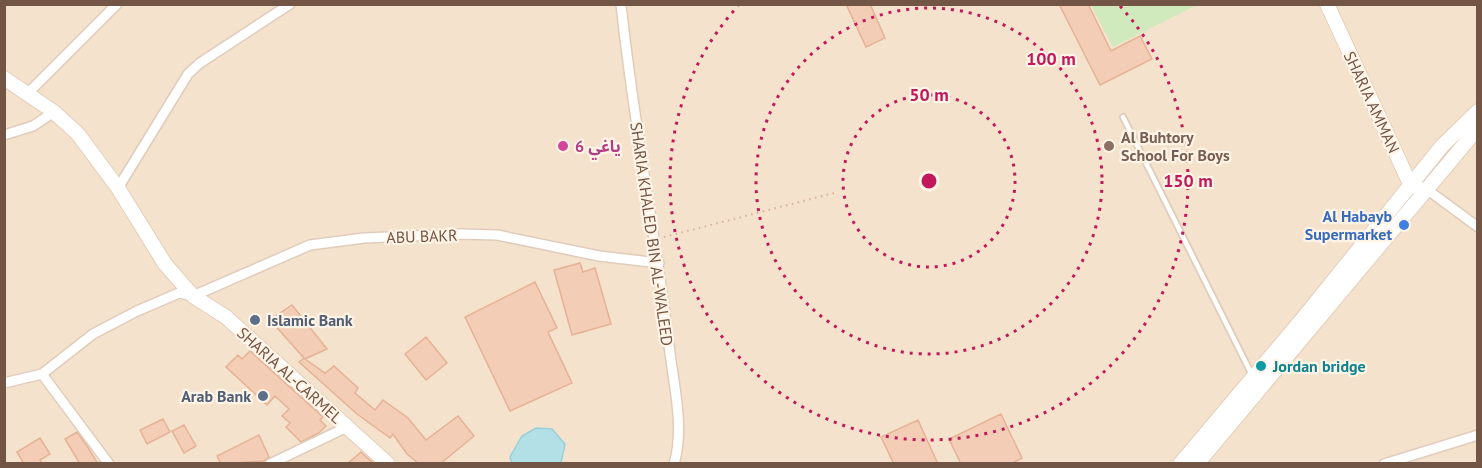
<svg xmlns="http://www.w3.org/2000/svg" width="1482" height="468" font-family="'PT Sans','Noto Sans Arabic',sans-serif">
  <rect width="100%" height="100%" fill="#fdf0de"/>
  <!-- residential -->
  <path fill="#f4e2cd" d="M5,5H1477V463H5Z"/>
  <!-- park -->
  <path fill="#d0eabd" d="M1091,5H1197L1113,47Z"/>
  <!-- water -->
  <path fill="#b3e0e6" stroke="#99d0d8" stroke-width="1.5" d="M536,428L552,429L565,444L561,463H512L510,457L522,436Z"/>
  <!-- building -->
  <path fill="#f3cdb5" stroke="#e6b295" stroke-width="1.5" d="M846,4H870L885,38L866,47Z
    M1059,4H1088L1111,51L1140,36L1152,59L1100,85Z
    M580,263L583,272L595,268L611,324L572,335L554,270Z
    M535,282L557,328L548,332L572,383L510,411L465,317Z
    M292,305L327,349L305,359L325,373L334,366L358,388L355,393L375,410L383,400L408,418L426,440L458,416L474,436L440,464H419L407,454L393,434L390,438L357,414L299,362L304,358L270,320Z
    M426,337L447,363L426,380L405,354Z
    M250,351L323,417L320,420L326,426L319,433L301,442L286,427L290,423L282,416L289,409L275,396L267,405L226,367L238,355L242,359Z
    M1001,414L1022,458L1011,464H961L949,439Z
    M163,419L170,432L147,444L140,430Z
    M918,420L938,464H894L881,437Z
    M184,425L196,446L184,453L172,431Z
    M77,432L87,446L98,464H80L65,439Z
    M259,435L269,457L264,461L221,464L217,456Z
    M40,438L50,454L40,460L43,464H24L17,452Z
    M361,452L374,464H347Z"/>
  <g fill="none" stroke-linecap="round" stroke-linejoin="round">
    <!-- lane casing -->
    <g stroke="#e1ccbb" stroke-width="8">
      <path id="lane" d="M1123,117L1252,375"/>
    </g>
    <!-- street casing -->
    <g stroke="#e1ccbb" stroke-width="12">
      <path id="street" d="M621,4C633,119 655,231 669,345C673,382 685,427 674,464
        M28,93L117,4
        M4,135L33,126L54,112
        M118,188L188,74L200,63L290,4
        M1425,188L1478,227
        M42,374L109,464
        M4,383L42,374L93,334L137,311L179,293L193,296L310,245L364,238L461,234L497,235L599,256L659,263
        M270,464L347,427
        M1384,464L1478,435"/>
    </g>
    <!-- secondary casing -->
    <g stroke="#e6cdb8" stroke-width="16">
      <path id="secondary" d="M1327,4L1411,186L1417,187
        M4,78L54,112L78,134L118,188L165,264L193,296L226,317L388,464
        M1180,464L1304,317L1442,146L1478,111
        M1197,464L1478,128"/>
    </g>
    <!-- path -->
    <path stroke="#d7b099" stroke-width="2" stroke-dasharray="1.5 4.5" stroke-linecap="butt" d="M664,237L838,192"/>
    <!-- lane -->
    <use href="#lane" stroke="#fff" stroke-width="4.5"/>
    <!-- street -->
    <use href="#street" stroke="#fff" stroke-width="9"/>
    <!-- secondary -->
    <use href="#secondary" stroke="#fff" stroke-width="14"/>
  </g>
  <!-- distance rings -->
  <g fill="none" stroke="#c2185b" stroke-width="3" stroke-dasharray="3 6">
    <circle cx="929" cy="181" r="86"/>
    <circle cx="929" cy="181" r="173"/>
    <path d="M1120 6A259 259 0 1 1 738 6"/>
  </g>
  <!-- markers -->
  <circle fill="#d1479c" stroke="#fff4e5" stroke-width="2" cx="563" cy="146" r="6"/>
  <circle fill="#8d6e63" stroke="#fff4e5" stroke-width="2" cx="1109" cy="146" r="6"/>
  <circle fill="#3f7fe0" stroke="#fff4e5" stroke-width="2" cx="1404" cy="225" r="6"/>
  <g fill="#5c6f8a" stroke="#fff4e5" stroke-width="2">
    <circle cx="255" cy="320" r="6"/>
    <circle cx="263" cy="396" r="6"/>
  </g>
  <circle fill="#0f9aa8" stroke="#fff4e5" stroke-width="2" cx="1261" cy="366" r="6"/>
  <g text-anchor="middle" stroke-width="4.5" stroke-linejoin="round" paint-order="stroke">
    <!-- street labels -->
    <g font-size="16" fill="#735546" stroke="#fff4e5">
      <text transform="translate(1372 102) rotate(65)" y="6">SHARIA AMMAN</text>
      <text transform="translate(652 234) rotate(82)" y="6">SHARIA KHALED BIN AL-WALEED</text>
      <text transform="translate(422 236) rotate(-2)" y="6">ABU BAKR</text>
      <text transform="translate(290 375) rotate(42)" y="6">SHARIA AL-CARMEL</text>
    </g>
    <!-- education labels -->
    <g font-size="16" font-weight="bold" fill="#785e54" stroke="#fff4e5" text-anchor="start">
      <text x="1121" y="143">Al Buhtory<tspan x="1121" dy="18">School For Boys</tspan></text>
    </g>
    <!-- hotel labels -->
    <g font-size="16" font-weight="bold" fill="#b23c85" stroke="#fff4e5" text-anchor="start">
      <text x="575" y="152">ياغي 6</text>
    </g>
    <!-- shop labels -->
    <g font-size="16" font-weight="bold" fill="#366cbe" stroke="#fff4e5" text-anchor="end">
      <text x="1392" y="222">Al Habayb<tspan x="1392" dy="18">Supermarket</tspan></text>
    </g>
    <!-- service labels -->
    <g font-size="16" font-weight="bold" fill="#4e5e75" stroke="#fff4e5" text-anchor="start">
      <text x="267" y="326">Islamic Bank</text>
      <text x="251" y="402" text-anchor="end">Arab Bank</text>
    </g>
    <!-- culture labels -->
    <g font-size="16" font-weight="bold" fill="#0d838f" stroke="#fff4e5" text-anchor="start">
      <text x="1273" y="372">Jordan bridge</text>
    </g>
  </g>
  <circle cx="929" cy="181" r="9" fill="#c2185b" stroke="#fff4e5" stroke-width="3"/>
  <g font-size="18" text-anchor="middle" font-weight="bold" fill="#c2185b" stroke="#fff4e5" stroke-width="4.5" stroke-linejoin="round" paint-order="stroke">
    <text x="1051" y="65">100 m</text>
    <text x="929" y="101">50 m</text>
    <text x="1188" y="187">150 m</text>
  </g>
  <!-- border -->
  <rect width="1482" height="468" fill="none" stroke="#735546" stroke-width="12"/>
</svg>
